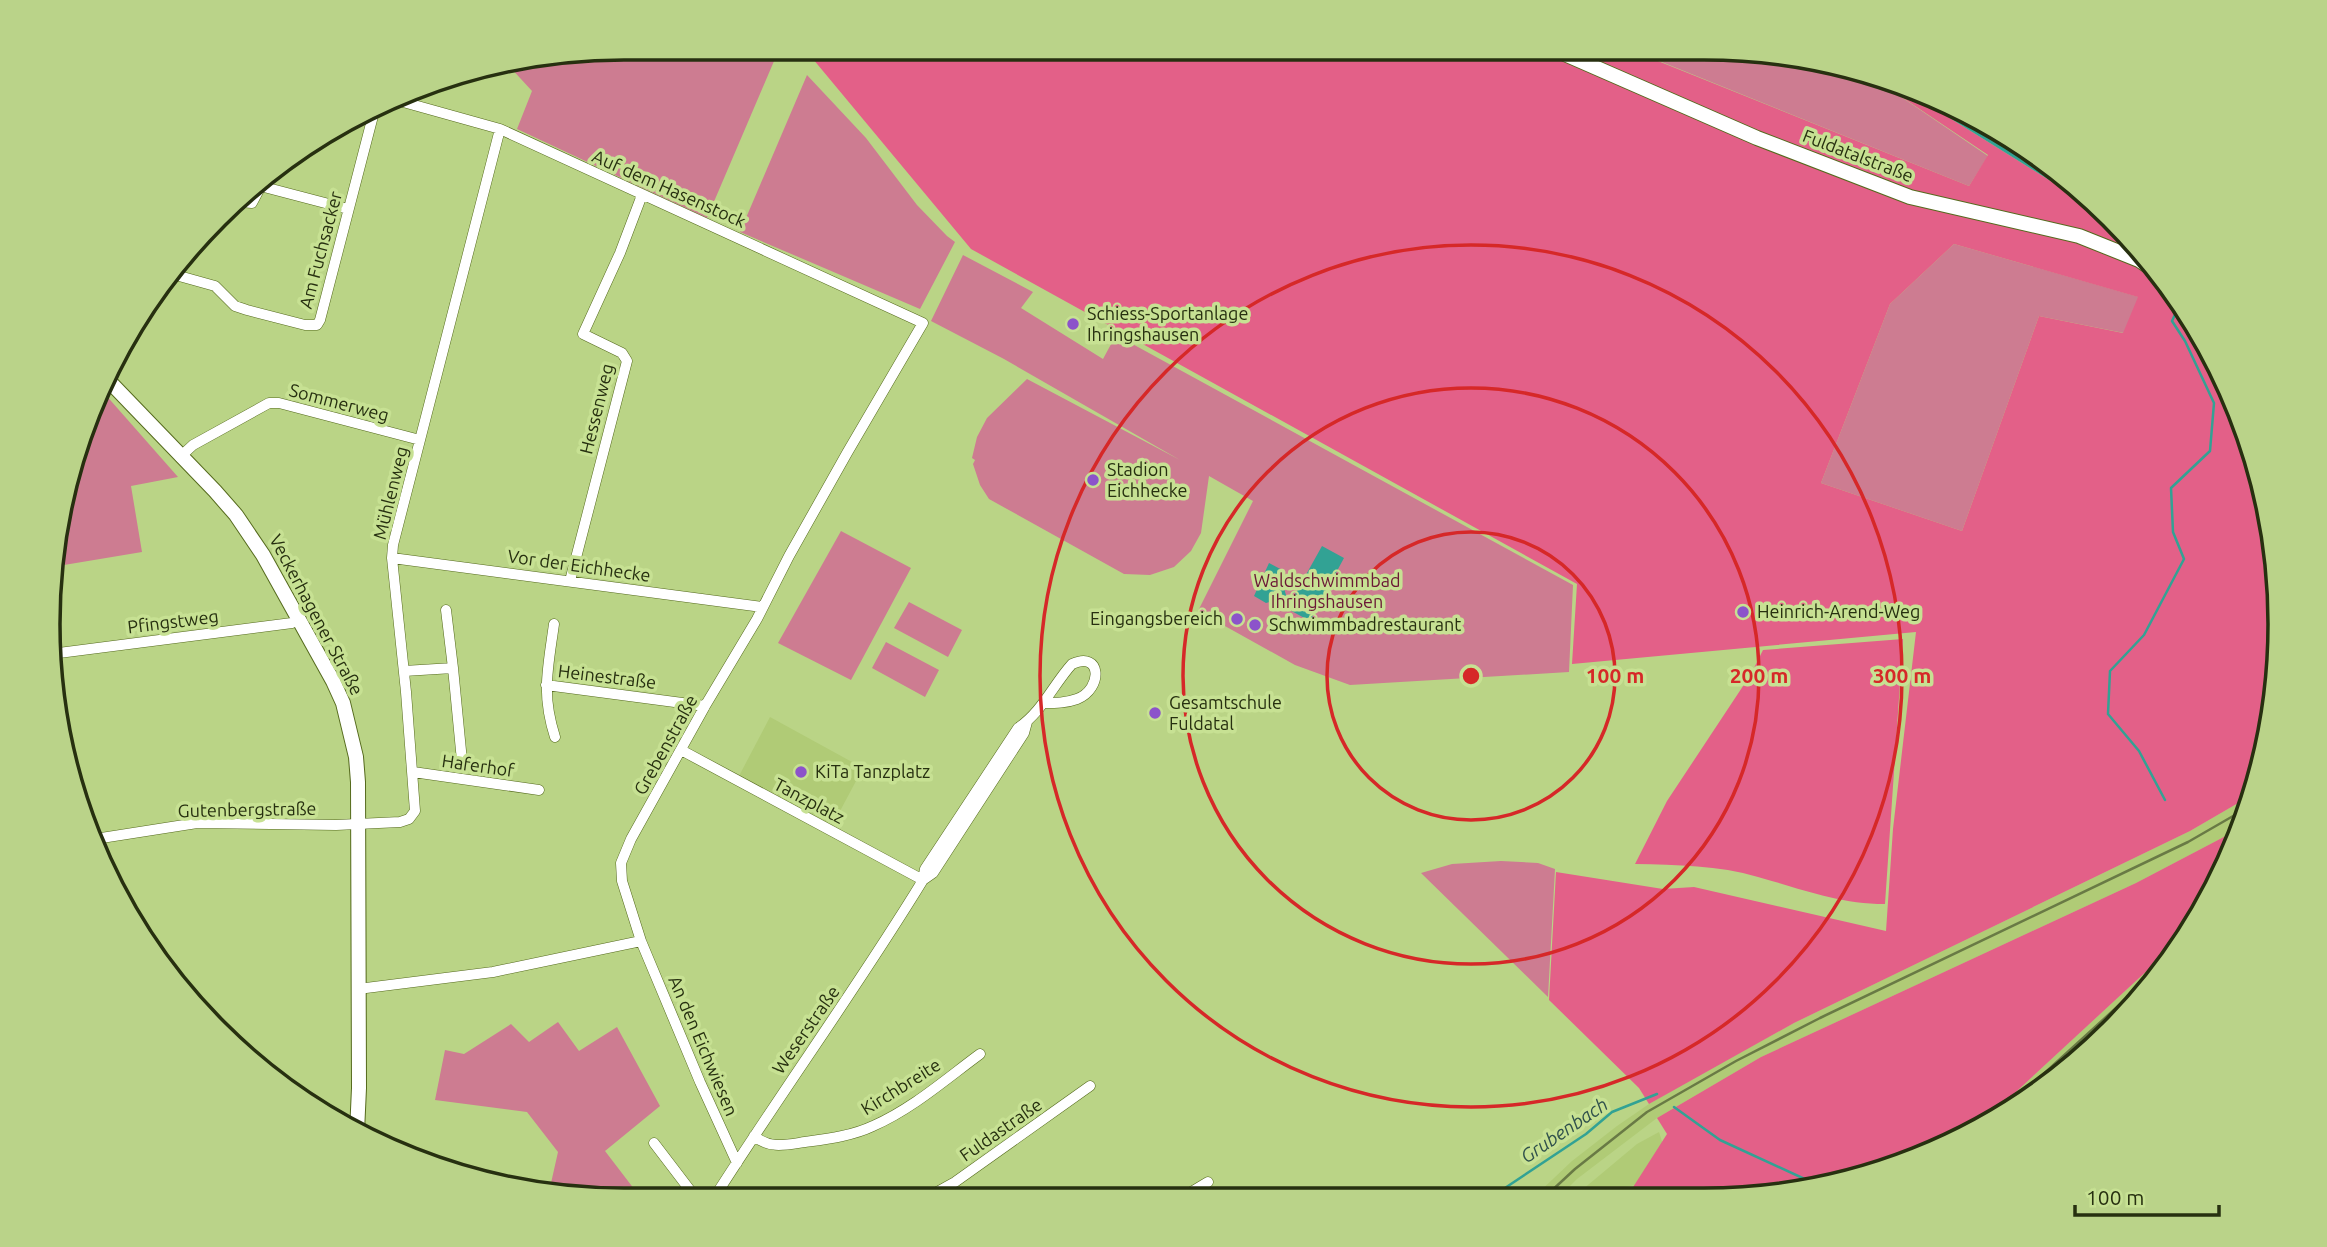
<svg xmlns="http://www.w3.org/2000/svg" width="2327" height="1247" font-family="Ubuntu,sans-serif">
  <rect width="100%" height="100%" fill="#bad486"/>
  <!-- built -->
  <path fill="#b0cb76" d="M770,717L863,768L832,826L739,776Z
    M2252,795L2239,829L2136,883L1761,1057L1657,1118L1577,1179L1561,1195L1535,1196L1572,1161L1617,1126L1649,1104L1695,1077L1794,1023L2190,831Z
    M2177,943L2136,1004L2024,1102L1979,1126Z
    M1659,1132L1674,1178L1619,1188L1597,1195H1576L1637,1144Z"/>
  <!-- green -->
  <path fill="#cd7c91" d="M624,47H780L707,218L517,129L532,91L509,66Z
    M1638,48H1741L1839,65L1866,73L1988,156L1969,186L1637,52Z
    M807,75L866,138L917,205L947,236L955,242L920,309L740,232Z
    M1954,244L2139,297L2124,333L2039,316L1962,531L1821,483L1890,304Z
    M963,255L1033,292L1021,308L1103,359L1116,335L1573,585L1569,672L1350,685L1295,665L1198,611L1253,501L1209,476L1201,533L1191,551L1174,567L1150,575L1124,574L989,499L980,485L973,464L975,460L972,458L977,437L987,418L1027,379L1180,460L1004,359L931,321Z
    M104,393L178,477L131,486L142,552L52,567L67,475Z
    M841,531L911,568L851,680L778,643Z
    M909,602L962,630L948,657L894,628Z
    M886,642L939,670L925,697L872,668Z
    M1501,861L1538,863L1555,869L1548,997L1421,873L1452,864Z
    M558,1022L579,1051L617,1027L660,1106L605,1151L641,1198L586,1199L549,1192L558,1152L527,1112L435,1100L445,1050L464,1054L511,1024L529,1042Z"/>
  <!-- forest -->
  <path fill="#e36088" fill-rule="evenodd" d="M803,47L1638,48V53L1969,186L1988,155L1866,73L1839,65L1853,67L1907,87L1937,110L2107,216L2137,244L2203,336L2249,439L2275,549L2278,662L2260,773L2252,795L2190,831L1794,1023L1649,1104L1639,1088L1549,1000L1556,872L1663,889L1694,887L1886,931L1893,829L1916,632L1572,664L1577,584L971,249ZM1954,244L2138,297L2123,333L2039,316L1962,531L1821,483L1890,304Z
    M1903,639L1885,904C1838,904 1802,889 1758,877C1718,865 1677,865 1635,864L1667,801L1751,674L1763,650Z
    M2239,829L2220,879L2177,943L1979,1126L1924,1156L1779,1195H1628L1667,1134L1657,1118L1761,1057L2136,883Z"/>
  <!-- water -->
  <path fill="#32a294" d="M1907,87L1959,107L2055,167L2107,216L1937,110Z
    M1322,546L1344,558L1310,621L1273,601L1266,603L1254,596L1269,563L1284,571L1281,578L1286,595L1293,598Z"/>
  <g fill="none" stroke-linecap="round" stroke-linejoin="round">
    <!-- stream -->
    <path stroke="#32a294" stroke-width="2.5" d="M2165,800L2139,751L2108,714L2110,671L2144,635L2184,559L2173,532L2171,488L2210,451L2214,403L2185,341L2172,321L2179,306
      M1674,1107L1720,1140L1809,1181L1826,1182
      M1490,1196L1502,1190L1586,1134L1612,1112L1657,1094"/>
    <!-- street casing -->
    <g stroke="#556a1d" stroke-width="11">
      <path id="street" d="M240,202L252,203L260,188L264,187L348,209
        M172,274L215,286L235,306L247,310L305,325H317L320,320L374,112
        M180,457L193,445L269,403H279L420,440
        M392,558L762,607
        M570,581L627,361L622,353L583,334L620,253L642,195
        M446,610L453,668
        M554,624C548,668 541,694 555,737
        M51,654L292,623L299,619
        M404,671L453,668L462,761
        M546,685L705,706
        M681,750L923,880
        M413,772L539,790
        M95,839L197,823L336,825L400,822L409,819L415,811L406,692L392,558L393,545L500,129
        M923,880L925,869L1018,728C1042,712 1053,685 1072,664C1102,650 1103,689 1077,699C1066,703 1056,703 1044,703
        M641,941L700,1082L737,1163
        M358,989L493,972L641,941L622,881L621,863L631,839L705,706L757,619L789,556L847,453L923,323L500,129L396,100
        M754,1136C770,1149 785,1145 805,1142C827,1139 852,1136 873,1126C912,1109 946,1079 980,1054
        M654,1143L696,1198
        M928,1197L955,1182L1090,1086
        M1183,1197L1208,1182
        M714,1198C782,1091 857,988 923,880L933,873L1024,733L1027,722"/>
    </g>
    <!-- secondary casing -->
    <g stroke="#556a1d" stroke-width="16">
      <path id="secondary" d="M1551,48L1757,138L1910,197L2079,236L2139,260L2158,273
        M109,381L215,491L236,515L263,555L333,681L343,703L356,757L358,782L359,1088L357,1132"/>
    </g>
    <!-- street -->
    <use href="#street" stroke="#fff" stroke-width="10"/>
    <!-- secondary -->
    <use href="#secondary" stroke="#fff" stroke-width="14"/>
    <!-- rail -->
    <path stroke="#697a45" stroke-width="2.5" d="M1995,1118L2161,967
      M1547,1195L1575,1169L1647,1112L1736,1061L1820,1018L2188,842L2247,808"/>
  </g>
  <!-- distance rings -->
  <g fill="none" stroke="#d62828" stroke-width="3.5">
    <circle cx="1471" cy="676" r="144"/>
    <circle cx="1471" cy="676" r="288"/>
    <circle cx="1471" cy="676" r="431"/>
  </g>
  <!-- markers -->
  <g fill="#8c53ca" stroke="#c7e193" stroke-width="2.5">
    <circle cx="1073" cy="324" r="7"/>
    <circle cx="1093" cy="480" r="7"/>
    <circle cx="1743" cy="612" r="7"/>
    <circle cx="1237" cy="619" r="7"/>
    <circle cx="1255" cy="625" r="7"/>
    <circle cx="1155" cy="713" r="7"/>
    <circle cx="801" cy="772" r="7"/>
  </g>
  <g text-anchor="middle" stroke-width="7" stroke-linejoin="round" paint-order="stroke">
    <!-- street labels -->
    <g font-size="18" fill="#273010" stroke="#c7e193">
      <text transform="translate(1858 156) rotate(21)" y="6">Fuldatalstraße</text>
      <text transform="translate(669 189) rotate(24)" y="6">Auf dem Hasenstock</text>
      <text transform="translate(321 250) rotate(-75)" y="6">Am Fuchsacker</text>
      <text transform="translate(339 403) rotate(15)" y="6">Sommerweg</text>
      <text transform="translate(597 409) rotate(-76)" y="6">Hessenweg</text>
      <text transform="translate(391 493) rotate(-76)" y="6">Mühlenweg</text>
      <text transform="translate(579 566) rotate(8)" y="6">Vor der Eichhecke</text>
      <text transform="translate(316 615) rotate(62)" y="6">Veckerhagener Straße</text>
      <text transform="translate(173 622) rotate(-7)" y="6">Pfingstweg</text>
      <text transform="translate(607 677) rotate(7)" y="6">Heinestraße</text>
      <text transform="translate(666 745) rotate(-61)" y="6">Grebenstraße</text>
      <text transform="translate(478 766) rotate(8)" y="6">Haferhof</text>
      <text transform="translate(809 801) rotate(28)" y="6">Tanzplatz</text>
      <text transform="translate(247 810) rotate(-1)" y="6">Gutenbergstraße</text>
      <text transform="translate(806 1030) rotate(-55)" y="6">Weserstraße</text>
      <text transform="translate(703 1046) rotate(67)" y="6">An den Eichwiesen</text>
      <text transform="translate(901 1087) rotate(-32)" y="6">Kirchbreite</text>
      <text transform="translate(1001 1130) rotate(-35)" y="6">Fuldastraße</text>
    </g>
    <!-- poi labels -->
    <g font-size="18" fill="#273010" stroke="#c7e193" text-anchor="start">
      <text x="1087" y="320">Schiess-Sportanlage<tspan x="1087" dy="21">Ihringshausen</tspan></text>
      <text x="1107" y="476">Stadion<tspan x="1107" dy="21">Eichhecke</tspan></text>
      <text x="1757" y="618">Heinrich-Arend-Weg</text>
      <text x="1223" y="625" text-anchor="end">Eingangsbereich</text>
      <text x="1269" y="631">Schwimmbadrestaurant</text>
      <text x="1169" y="709">Gesamtschule<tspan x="1169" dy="21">Fuldatal</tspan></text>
      <text x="815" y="778">KiTa Tanzplatz</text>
    </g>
    <!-- park labels -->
    <g font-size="18" fill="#6b1836" stroke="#c7e193">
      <text x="1327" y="587">Waldschwimmbad<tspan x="1327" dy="21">Ihringshausen</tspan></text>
    </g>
    <!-- water labels -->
    <g font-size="19" font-style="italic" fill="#30514c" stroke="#c7e193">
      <text transform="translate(1564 1130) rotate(-34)" y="7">Grubenbach</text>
    </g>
  </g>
  <!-- crop -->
  <path d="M0 0H2327V1247H0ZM624 60H1704A564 564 0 0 1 2268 624V624A564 564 0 0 1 1704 1188H624A564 564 0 0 1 60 624V624A564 564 0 0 1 624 60Z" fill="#bad389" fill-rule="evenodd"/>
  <path fill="none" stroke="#273010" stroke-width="3.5" d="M624 60H1704A564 564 0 0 1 2268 624V624A564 564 0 0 1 1704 1188H624A564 564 0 0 1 60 624V624A564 564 0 0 1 624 60Z"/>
  <circle cx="1471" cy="676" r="10" fill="#d62828" stroke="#c7e193" stroke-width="3.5"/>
  <g font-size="21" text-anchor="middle" font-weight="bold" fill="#d62828" stroke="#c7e193" stroke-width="7" stroke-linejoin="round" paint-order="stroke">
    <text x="1615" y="683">100 m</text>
    <text x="1759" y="683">200 m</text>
    <text x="1902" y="683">300 m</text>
  </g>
  <!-- scale -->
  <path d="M2075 1205v10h144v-10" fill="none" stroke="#273010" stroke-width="3.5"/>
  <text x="2086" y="1205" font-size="21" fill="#273010" stroke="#c7e193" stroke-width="5" paint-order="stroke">100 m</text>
</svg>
